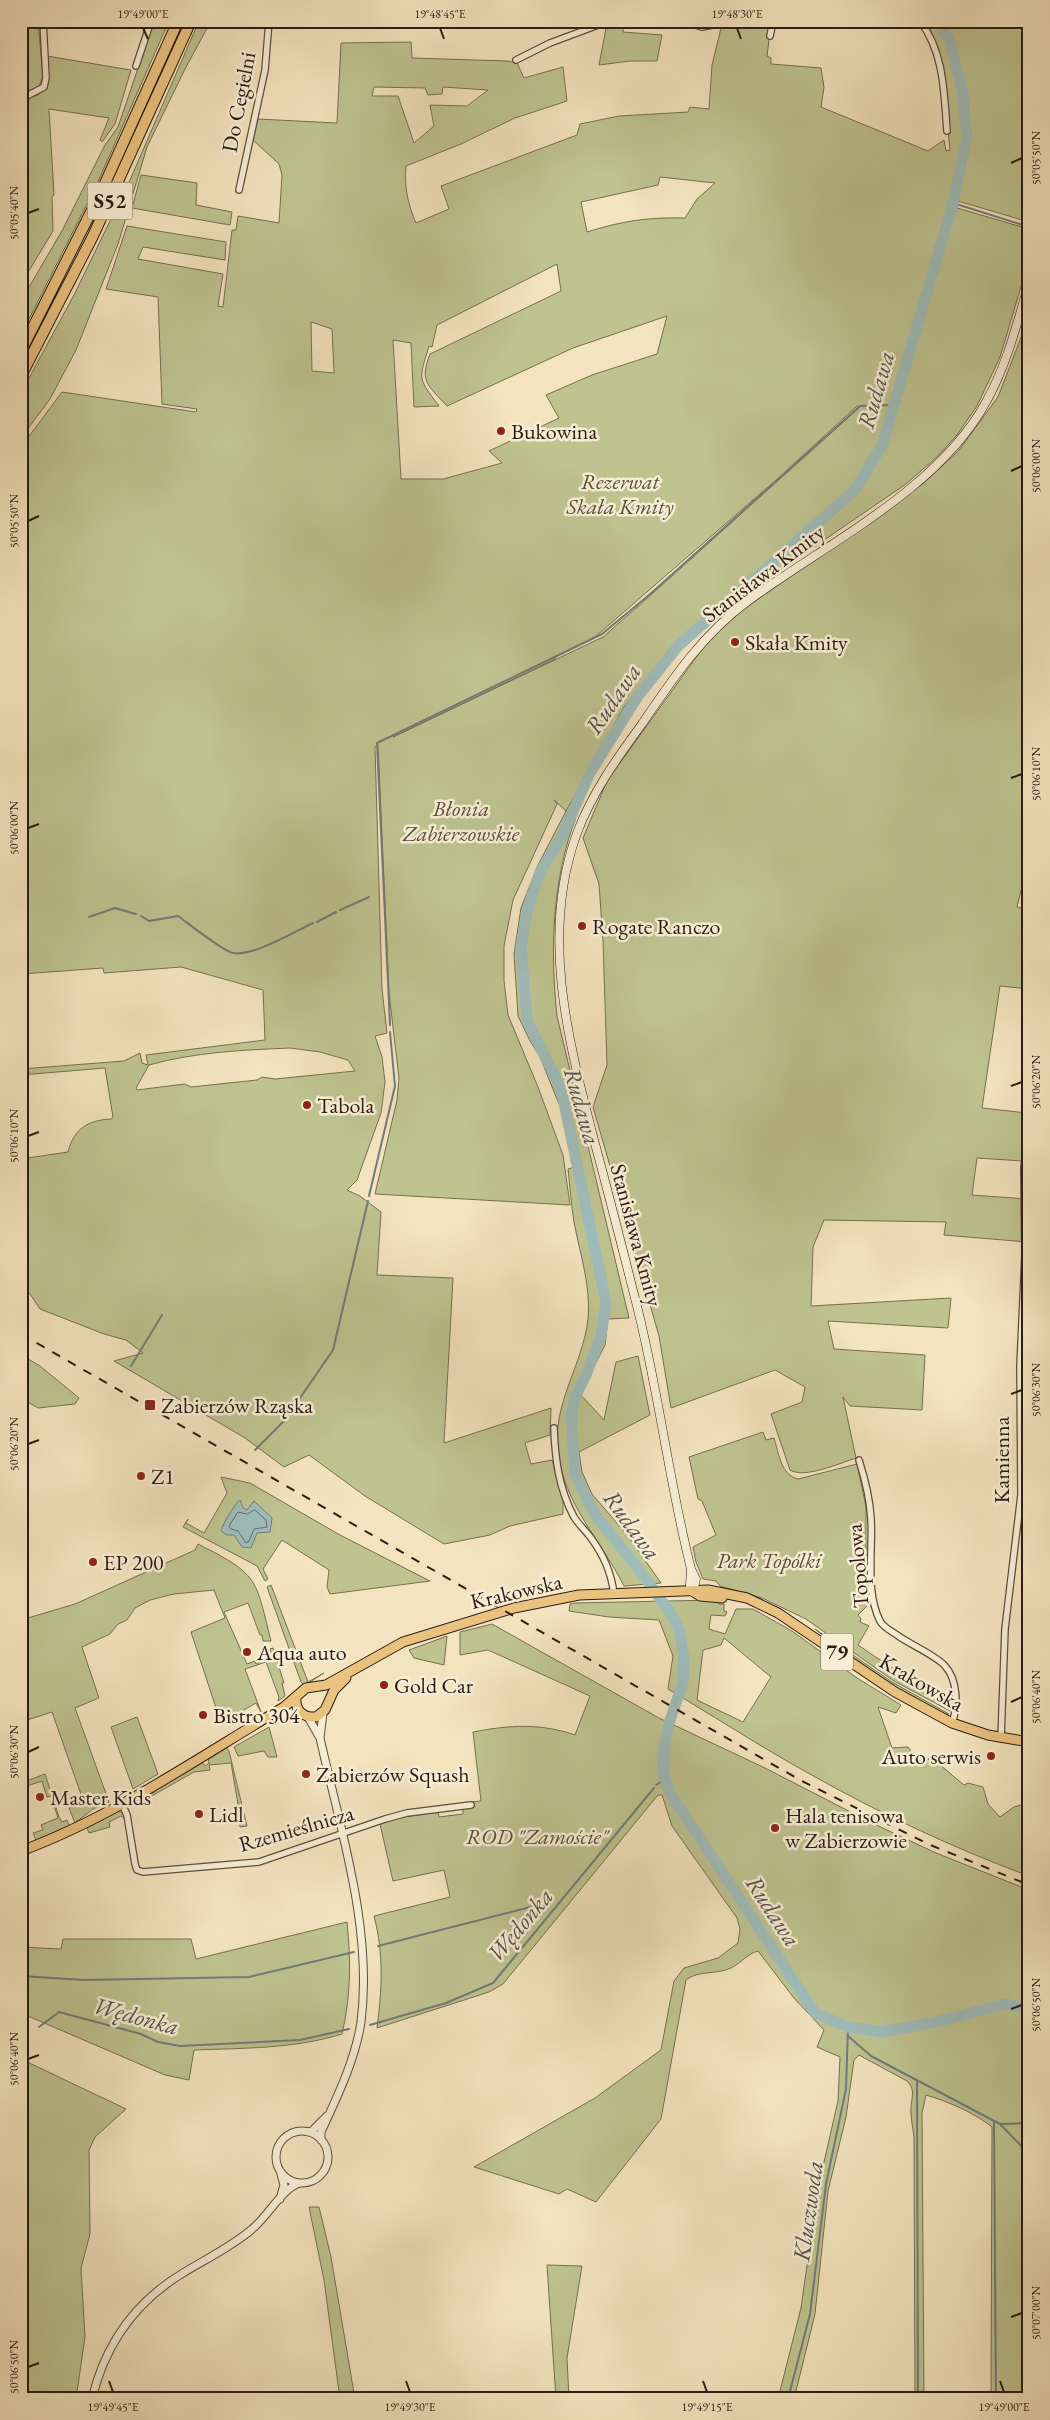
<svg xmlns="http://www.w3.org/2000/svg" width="1050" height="2420" font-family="'EB Garamond',serif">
  <rect width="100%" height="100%" fill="#f3e3bf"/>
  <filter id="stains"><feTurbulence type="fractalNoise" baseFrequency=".004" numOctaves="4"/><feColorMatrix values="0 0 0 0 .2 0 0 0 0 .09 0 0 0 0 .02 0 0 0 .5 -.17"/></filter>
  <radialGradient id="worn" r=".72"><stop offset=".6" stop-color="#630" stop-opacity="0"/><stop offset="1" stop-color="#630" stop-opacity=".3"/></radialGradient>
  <!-- green -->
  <path fill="#bec390" stroke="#756f51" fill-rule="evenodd" d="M21,21H38L43,77L39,86L21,95Z
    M154,21H169L97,184L21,335V301L63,229L105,145L118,127Z
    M199,21H211L185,69L147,147L118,244L76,350L50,399L21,438V393L74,295L130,180Z
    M612,21H624L623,32L662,35L657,61H630L599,65L607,23Z
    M922,21H1029V222L958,201L957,208L1029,229V260L1000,357L977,406L957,435L938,456L906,484L738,599L716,617L711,610L671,647L624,707L566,811L576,817C552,880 550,950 557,1016L629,1318L608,1319L605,1345L580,1394L604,1420L616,1362L638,1356L650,1415L579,1452L582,1472L592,1494L628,1536L661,1583L624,1586C601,1540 564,1505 558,1451C552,1403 583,1365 588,1319C591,1286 580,1254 574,1222C571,1204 570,1186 568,1169L575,1167L563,1114L540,1057L529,1039L518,1016L514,954L521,908L538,865L566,811L554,800L557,804L513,900L504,946V981L508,1015L538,1087L563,1155L570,1205L375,1194L397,1100L399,1078L389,993L378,745L375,747L382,989L387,1033L375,1036L382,1057L385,1082L381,1113L357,1180L347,1190L360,1196L381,1212L377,1275L453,1278L444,1443L551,1408L550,1435L525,1443L531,1464L552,1460L563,1500V1514L510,1526L490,1535L444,1544L365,1496L309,1455L284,1467L245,1438L114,1361L143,1353L126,1340L104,1334L40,1309L30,1294L21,1288V1159L68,1152C74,1128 89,1120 111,1119L113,1117L105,1068L21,1075V1069L124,1061L140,1053L142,1063L148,1065L146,1055L265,1040L263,990L181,967L104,973L103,968L21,974V447L62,392L196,412L197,409L162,404L158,297L106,289L127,226L226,242L225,260L143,247L138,259L223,274L218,306L223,307L232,230H236L238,216L279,223L282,175L279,164L252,139L258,119L337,123L341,43L411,42L412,58L507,61L517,63L524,78L563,67L567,101L515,118L461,144L406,166C404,186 408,205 416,223L449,209L441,186L577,135L580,124L619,116L688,112L690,107L709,109L712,65L721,28L747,22L764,24L770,32L767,56L771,58V64L821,68L824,87L821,107L928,151L944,140L946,151L950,150L941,61L938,47ZM374,87L425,88L428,95L442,94L443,87L488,90L467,106L430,105L434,126L414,143L398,96H372ZM660,177L715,183L697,199L685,218C648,217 622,221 587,232L581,202L658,185ZM557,264L561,291L430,354C419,382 428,385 447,406L573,348L667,316L657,354L592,375L546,395L559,418L489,451L502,463L443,479H401L393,340L411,343L414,407L439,406C417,377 419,380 429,346L432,347L437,325ZM311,322L332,329L334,373L312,371ZM857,406L860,407L652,594L603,637L393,737L555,659L557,656L595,637L775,481ZM290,1048L320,1052L348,1060L355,1071L275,1079L262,1077L257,1080L191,1087L185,1084L137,1090L136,1088L149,1065C195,1052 243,1050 290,1048Z
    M47,56L131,70L115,124L102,142L100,140L109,118L49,109L54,195L52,197L53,231L21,284V101L38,95L44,89Z
    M141,175L197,183L196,205L232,212L230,225L132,208Z
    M1029,308V859L1017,907L1029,910V989L1000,986L982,1108L1027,1113L1022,1161L977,1158L972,1195L1027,1199L1029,1192L1027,1242L944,1235L946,1222L824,1220L813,1247L811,1306L951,1298L948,1328L828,1321L834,1349L925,1355L922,1410L850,1406L843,1397L856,1458C840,1463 805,1479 790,1470L771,1414L802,1402L805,1387L775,1370L671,1408L659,1336L593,1107L607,1065L603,941L599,884L583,838L607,781L718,627L924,483L959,450L998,397L1022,335Z
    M21,1355L40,1366L79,1398L75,1404L38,1408L21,1398Z
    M763,1432L766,1440L774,1438C779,1454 781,1475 798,1479L857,1464L866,1507V1584L870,1603L858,1615L861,1619L860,1622L869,1626L858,1645L947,1705L953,1699V1709L950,1711L894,1681L806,1619L762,1598L720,1586L716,1581L703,1579L696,1562L693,1547L716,1535L702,1501L698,1499L689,1457Z
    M221,1477L250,1483L340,1535L430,1581L330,1594L327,1587L329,1570L282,1540L263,1569L268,1579L265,1581L257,1566L183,1527L188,1519L186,1523L204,1533L227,1493Z
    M198,1544C259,1575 255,1577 271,1641H263L262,1635H260L248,1603L224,1612L247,1664L255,1661L256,1664L272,1657L270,1649L273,1648L284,1683H282L285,1696L278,1701L279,1697L266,1662L245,1669L261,1712L256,1703L221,1723L191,1632L225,1618L214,1590L174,1594L150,1600L135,1608L127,1620L118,1624L110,1634L82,1647L99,1698L75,1708L109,1802L93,1809L75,1823L69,1808L83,1800L52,1712L21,1722V1620L75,1604L195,1550Z
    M271,1585L308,1682L324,1673L307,1684L304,1685L301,1682L267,1587Z
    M716,1600L719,1604H724V1611L727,1612L725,1616L711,1615L709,1629L725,1634L736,1609H753L792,1631L857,1678L901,1705L896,1713L878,1707L892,1748L908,1747L914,1756L934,1760L964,1785L968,1783L983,1787L988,1804L1000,1817L1014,1807L1028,1803L1029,1791V1876C953,1848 879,1813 808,1773C761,1747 715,1717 668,1689L673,1656L659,1620L609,1617L569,1611L570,1604L575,1603ZM724,1638L771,1677L743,1722L697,1700L703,1650L721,1645Z
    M492,1624L659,1718L765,1768L872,1823L936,1853L1029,1890V2399H991L992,2127C973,2112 949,2102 926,2095L922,2113L924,2399H915L914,2137C913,2129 911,2120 911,2112C910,2100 917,2091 907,2081L859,2055L854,2060L846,2117L828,2191L815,2314L794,2399H778L801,2308L818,2188L838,2101L840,2057L817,2047L824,2030L794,1998L758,1951C747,1954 741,1963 731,1968C716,1975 698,1970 686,1980L661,2119L596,2202L567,2189L559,2194L474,2167L595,2098L661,2050L674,1981L684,1968L718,1958L738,1943L740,1929L737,1918L672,1826L662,1795H658L503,1984L489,1992L377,2028C382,1990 384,1954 374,1916L450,1897L444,1870L393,1881L380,1824L403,1817L438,1812L439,1817L463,1814V1809L472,1807L471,1802L481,1801L473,1732C510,1725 540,1723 575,1735L590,1696L488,1650L460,1655V1632Z
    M815,1629L892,1682L949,1714C932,1718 832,1644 815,1629Z
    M447,1636L444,1665L414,1658L409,1650Z
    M137,1717L158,1774L133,1789L111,1727Z
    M269,1727L277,1757H268L264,1751L238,1756L234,1747Z
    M226,1747L229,1751L247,1826L240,1827L238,1804L231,1763L209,1765L210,1770L194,1772L136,1805L134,1803L149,1796L167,1782L202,1762L205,1766L209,1763L208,1758Z
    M45,1774L59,1817L62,1822L67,1820L69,1826L36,1840L33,1833L43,1830L41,1825L58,1818L51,1796L47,1797L42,1781L21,1788V1783Z
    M116,1811L123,1813L125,1819L121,1816L109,1822L110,1827L89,1833L87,1828Z
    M347,1922C351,1961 351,1996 342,2034C293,2049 245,2048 194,2050L189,2080L165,2075L21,2013V1947L61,1949L63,1939H191L196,1959Z
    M21,2059L126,2109L95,2137L89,2150L90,2234L81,2268L85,2337L76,2399H21Z
    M309,2207H319L331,2257L355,2399H340L324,2280Z
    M547,2265L582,2266L567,2358L569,2399H556Z"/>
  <!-- water -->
  <path fill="#9fbcbb" stroke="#717c77" d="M240,1500L243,1508L247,1510L254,1501L272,1518L270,1532L257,1533L251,1548L242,1547L234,1535H227L221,1531C222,1525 236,1502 240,1500Z"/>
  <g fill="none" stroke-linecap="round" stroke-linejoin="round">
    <!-- shore -->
    <path stroke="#666c66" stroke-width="1" d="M255,1510L266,1520L267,1527L254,1529L249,1541L246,1543L238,1531L231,1529L229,1526L238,1512L247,1514Z"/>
    <!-- stream -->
    <path stroke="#717c77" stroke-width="2" d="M953,203L1029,227
      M340,910L369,897
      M141,916L149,921L178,916C189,924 223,951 233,953C252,957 294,932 313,923
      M89,917L115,908L136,914
      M317,922L336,912
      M390,1025L377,743L602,634L649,595L860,406L893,405
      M369,1196L395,1086L390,1032
      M131,1366L162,1315
      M287,1417L333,1350L368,1201
      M255,1450L285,1420
      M656,1785L665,1779
      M378,1946L550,1902
      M21,1976L84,1980L249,1977L354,1952
      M370,2025L446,2003L493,1983L654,1788
      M39,2027L59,2012L141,2034L158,2042L180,2046L300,2040L349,2029
      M848,2036L871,2056L1000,2124L1029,2154
      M917,2080L918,2399
      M994,2121L996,2399
      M1001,2124L1029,2123
      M788,2399L810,2314L826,2184L846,2089L848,2027"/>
    <!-- river -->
    <path stroke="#9fbcbb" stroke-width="11" d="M938,21L950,42L962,89L967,136L953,203L882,446L854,491L678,646L638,696L590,773L562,836L540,872L529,904L521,945L527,1021L561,1089L606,1302L601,1336L586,1375L575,1397L571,1416L575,1474L595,1515L633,1562L670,1612L679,1629L684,1658L683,1683L669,1723L664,1748L663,1773L671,1795L815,2013L848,2027L883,2032L940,2021L1006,2004L1029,2009"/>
    <!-- minor casing -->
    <g stroke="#5e4d3d" stroke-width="8">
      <path id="minor" d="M682,21L702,27L732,21
        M920,21C944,52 944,93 947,131
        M770,36L773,21
        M516,60L550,43L609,21
        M136,66L151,21
        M21,99L44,87L46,78L43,21
        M239,190L265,70L269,21
        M554,1428C555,1459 559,1489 574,1517C579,1525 586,1531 591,1538C604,1556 611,1572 614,1594
        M859,1460C865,1479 870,1499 871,1519C873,1551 865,1591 880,1621C883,1627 891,1631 897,1635C909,1644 937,1656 945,1666C958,1680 958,1707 952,1723
        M1001,1738L1005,1629L1021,1495L1020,1366L1025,1255L1024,1168L1029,1122
        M122,1804L127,1815L135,1864L137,1870L143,1872L259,1862L385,1819L407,1813L471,1805"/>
    </g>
    <!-- tertiary casing -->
    <g stroke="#5e4d3d" stroke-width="9">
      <path id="tertiary" d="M308,1717L320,1738C340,1828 373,1929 361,2022C355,2061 337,2097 321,2132V2140
        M320,1738L323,1713
        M276 2157a26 26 0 1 1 52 0a26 26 0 1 1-52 0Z
        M308,2132L312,2131L327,2116
        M280,2199L284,2185L281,2174
        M92,2399C105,2344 135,2302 183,2273C206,2259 231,2247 251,2230C267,2218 282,2188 300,2183"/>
    </g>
    <!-- secondary casing -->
    <g stroke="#2c1b12" stroke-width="9">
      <path id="secondary" d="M691,1569L696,1579L693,1592
        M693,1592L690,1585L691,1569C669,1482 659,1393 637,1306C623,1251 609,1195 594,1140C568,1040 540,934 577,833C592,793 617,758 642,724C673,678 703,634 748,601C827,543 939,489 986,402C1007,365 1017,323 1029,283"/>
    </g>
    <!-- primary casing -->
    <g stroke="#2c1b12" stroke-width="11">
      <path id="primary" d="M694,1592L700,1596L722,1598
        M296,1698C295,1711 304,1718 316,1717L325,1710L334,1690L346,1678
        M21,1851C115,1816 198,1758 284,1707L306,1688L326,1685L403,1642L514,1608L579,1595L708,1590L747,1598L778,1613L895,1692L952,1723L988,1735L1029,1742"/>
    </g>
    <!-- motorway casing -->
    <g stroke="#2c1b12" stroke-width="12">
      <path id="motorway" d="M21,351L102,190L178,21
        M21,376L93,236L191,21"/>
    </g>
    <!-- minor -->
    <use href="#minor" stroke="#f7edd5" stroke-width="5.5"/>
    <!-- tertiary -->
    <use href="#tertiary" stroke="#f7edd5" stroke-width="7"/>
    <!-- secondary -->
    <use href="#secondary" stroke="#f7edd5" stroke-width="8"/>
    <!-- primary -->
    <use href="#primary" stroke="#eac280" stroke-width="9"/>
    <!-- motorway -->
    <use href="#motorway" stroke="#eac280" stroke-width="10"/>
    <!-- rail -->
    <path stroke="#2c1b12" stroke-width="2" stroke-dasharray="9 9" stroke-linecap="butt" d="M21,1334L800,1780L928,1844L1029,1885"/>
  </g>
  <!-- ticks -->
  <path fill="none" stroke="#2c1b12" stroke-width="2" d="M143,28L148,39M440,28L444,39M737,28L741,39M1011,163L1022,158M28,213L39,209M1011,471L1022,466M28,521L39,516M1011,778L1022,774M28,828L39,824M1011,1086L1022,1082M28,1136L39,1132M1011,1394L1022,1390M28,1444L39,1440M1011,1702L1022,1697M28,1752L39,1747M1011,2009L1022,2005M28,2059L39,2055M1011,2317L1022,2313M28,2367L39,2363M109,2381L113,2392M406,2381L410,2392M703,2381L707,2392M1000,2381L1004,2392"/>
  <!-- markers -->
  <g fill="#8f2418" stroke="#f7edd5" stroke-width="2">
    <circle cx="501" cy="431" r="5"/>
    <circle cx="735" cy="642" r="5"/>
    <circle cx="582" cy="926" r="5"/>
    <circle cx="307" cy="1105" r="5"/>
    <rect x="144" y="1399" width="12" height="12" rx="2.5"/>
    <circle cx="141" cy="1476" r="5"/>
    <circle cx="93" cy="1562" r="5"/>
    <circle cx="247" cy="1652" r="5"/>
    <circle cx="384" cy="1685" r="5"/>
    <circle cx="203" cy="1715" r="5"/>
    <circle cx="991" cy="1756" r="5"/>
    <circle cx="306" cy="1774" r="5"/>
    <circle cx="40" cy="1797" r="5"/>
    <circle cx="199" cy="1814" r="5"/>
    <circle cx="775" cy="1828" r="5"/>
  </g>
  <g text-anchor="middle" stroke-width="5" stroke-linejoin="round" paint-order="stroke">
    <!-- shield labels -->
    <g fill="#f7edd5" stroke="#695a4c" stroke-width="1">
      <rect x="87.5" y="182.5" width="45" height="37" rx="4"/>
      <rect x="821" y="1633.5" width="32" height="37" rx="4"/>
    </g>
    <g font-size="21" font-weight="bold" fill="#2c1b12">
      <text x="110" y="208">S52</text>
      <text x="837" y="1659">79</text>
    </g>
    <!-- street labels -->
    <g font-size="22" fill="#2c1b12" stroke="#f7edd5">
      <text transform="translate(238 102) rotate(-79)" y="8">Do Cegielni</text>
      <text transform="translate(763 573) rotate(-37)" y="8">Stanisława Kmity</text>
      <text transform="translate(637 1235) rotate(75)" y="8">Stanisława Kmity</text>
      <text transform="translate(1001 1460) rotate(-90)" y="8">Kamienna</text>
      <text transform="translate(857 1566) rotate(-95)" y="8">Topolowa</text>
      <text transform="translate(516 1591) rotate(-13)" y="8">Krakowska</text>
      <text transform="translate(922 1682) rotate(30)" y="8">Krakowska</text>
      <text transform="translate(296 1828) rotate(-16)" y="8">Rzemieślnicza</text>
    </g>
    <!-- poi labels -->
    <g font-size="22" fill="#2c1b12" stroke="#f7edd5" text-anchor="start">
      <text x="511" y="439">Bukowina</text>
      <text x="745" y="650">Skała Kmity</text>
      <text x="592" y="934">Rogate Ranczo</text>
      <text x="317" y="1113">Tabola</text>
      <text x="161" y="1413">Zabierzów Rząska</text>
      <text x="151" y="1484">Z1</text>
      <text x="103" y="1570">EP 200</text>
      <text x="257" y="1660">Aqua auto</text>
      <text x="394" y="1693">Gold Car</text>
      <text x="213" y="1723">Bistro 304</text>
      <text x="981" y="1764" text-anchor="end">Auto serwis</text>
      <text x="316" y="1782">Zabierzów Squash</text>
      <text x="50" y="1805">Master Kids</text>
      <text x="209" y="1822">Lidl</text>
      <text x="785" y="1823">Hala tenisowa<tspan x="785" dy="25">w Zabierzowie</tspan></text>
    </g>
    <!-- park labels -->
    <g font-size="22" font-style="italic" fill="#584d38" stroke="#f7edd5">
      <text x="620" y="489">Rezerwat<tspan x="620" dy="25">Skała Kmity</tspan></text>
      <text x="461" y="816">Błonia<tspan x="461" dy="25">Zabierzowskie</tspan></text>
      <text x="769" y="1568">Park Topólki</text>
      <text x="537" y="1844">ROD "Zamoście"</text>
    </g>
    <!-- water labels -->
    <g font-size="24" font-style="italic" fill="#54534d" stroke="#f7edd5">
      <text transform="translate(876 390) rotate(-74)" y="8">Rudawa</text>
      <text transform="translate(613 699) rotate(-56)" y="8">Rudawa</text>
      <text transform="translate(582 1106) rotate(74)" y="8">Rudawa</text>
      <text transform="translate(632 1525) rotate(54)" y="8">Rudawa</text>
      <text transform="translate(773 1911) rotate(57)" y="8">Rudawa</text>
      <text transform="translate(520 1925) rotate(-50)" y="8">Wędonka</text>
      <text transform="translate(136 2016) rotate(15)" y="8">Wędonka</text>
      <text transform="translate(808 2211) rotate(-82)" y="8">Kluczwoda</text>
    </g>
  </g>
  <!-- margin -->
  <rect width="1050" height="2420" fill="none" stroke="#f3e3bf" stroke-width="55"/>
  <rect x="28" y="28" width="994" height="2364" fill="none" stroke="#2c1b12" stroke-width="2"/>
  <g font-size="12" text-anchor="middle" fill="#2c1b12">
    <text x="143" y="18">19°49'00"E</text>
    <text x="440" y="18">19°48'45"E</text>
    <text x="737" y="18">19°48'30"E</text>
    <text transform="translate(1036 158) rotate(-90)" y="4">50°05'50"N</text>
    <text transform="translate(14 213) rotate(-90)" y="4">50°05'40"N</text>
    <text transform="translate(1036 466) rotate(-90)" y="4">50°06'00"N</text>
    <text transform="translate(14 521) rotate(-90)" y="4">50°05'50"N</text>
    <text transform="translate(1036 774) rotate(-90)" y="4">50°06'10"N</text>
    <text transform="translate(14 828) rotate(-90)" y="4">50°06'00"N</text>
    <text transform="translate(1036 1082) rotate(-90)" y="4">50°06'20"N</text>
    <text transform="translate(14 1136) rotate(-90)" y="4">50°06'10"N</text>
    <text transform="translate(1036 1390) rotate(-90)" y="4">50°06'30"N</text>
    <text transform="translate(14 1444) rotate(-90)" y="4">50°06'20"N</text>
    <text transform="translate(1036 1697) rotate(-90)" y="4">50°06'40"N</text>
    <text transform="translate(14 1752) rotate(-90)" y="4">50°06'30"N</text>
    <text transform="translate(1036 2005) rotate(-90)" y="4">50°06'50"N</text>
    <text transform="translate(14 2059) rotate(-90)" y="4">50°06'40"N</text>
    <text transform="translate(1036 2313) rotate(-90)" y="4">50°07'00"N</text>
    <text transform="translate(14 2367) rotate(-90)" y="4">50°06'50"N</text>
    <text x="113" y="2411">19°49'45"E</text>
    <text x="410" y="2411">19°49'30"E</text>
    <text x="707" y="2411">19°49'15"E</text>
    <text x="1004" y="2411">19°49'00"E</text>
  </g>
  <rect width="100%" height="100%" filter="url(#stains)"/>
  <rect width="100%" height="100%" fill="url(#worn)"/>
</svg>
